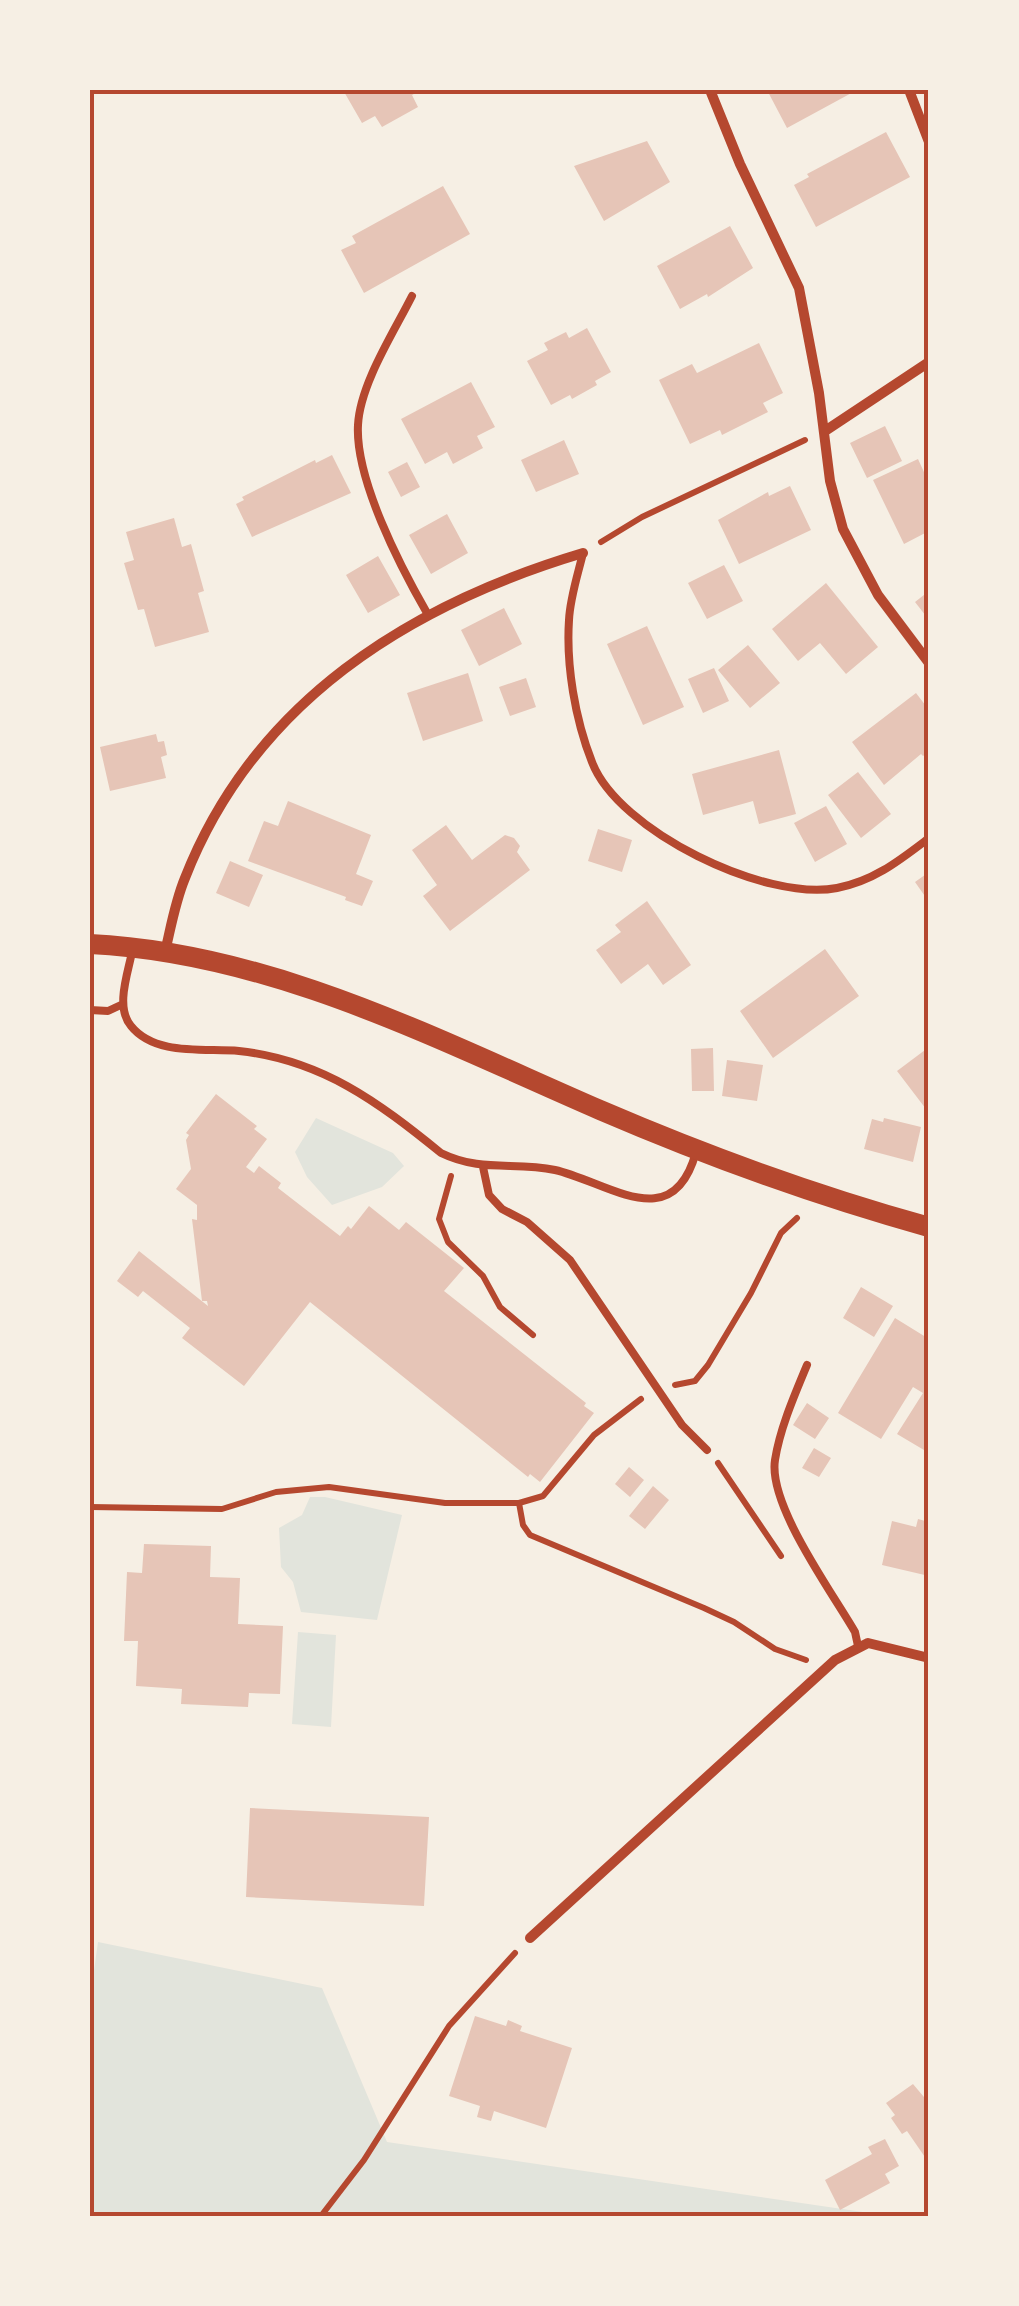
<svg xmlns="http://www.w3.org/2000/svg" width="1019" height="2306" font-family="Commissioner,sans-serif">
  <rect width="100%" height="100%" fill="#f6efe4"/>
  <!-- green -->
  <path fill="#e2e4dc" d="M316,1118L393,1153L404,1166L382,1187L332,1205L307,1177L295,1152Z
    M310,1497H325L402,1515L377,1620L301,1612L293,1582L281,1567L279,1528L302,1515Z
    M298,1632L336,1635L331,1727L292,1724Z
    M98,1942L322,1988L387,2142L890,2216H90V1999Z"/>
  <!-- building -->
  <path fill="#e6c5b7" d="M343,90H421L412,95L418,107L382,127L375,116L362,123Z
    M767,90H857L787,128Z
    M886,132L910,177L816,227L794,185L809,177L807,174Z
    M647,141L670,182L604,221L574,166Z
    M443,186L470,234L364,293L341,250L356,243L352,236Z
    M730,226L753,268L708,297L707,294L680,309L657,266Z
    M587,328L611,372L595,381L597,385L572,399L570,395L551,405L527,361L548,350L544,343L566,332L569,338Z
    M759,343L783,393L763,403L768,412L722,435L720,430L690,444L659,380L692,364L697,373Z
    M471,382L495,427L477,436L483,448L453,464L447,452L425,464L401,419Z
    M885,426L902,461L867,478L850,443Z
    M564,440L579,474L536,492L521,460Z
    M332,455L351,493L252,537L236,504L244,500L242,497L315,460L316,463Z
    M918,459L929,483V531L904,544L873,480Z
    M407,462L420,487L401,497L388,472Z
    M790,486L811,530L739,564L718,520L768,492L769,496Z
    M447,514L468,553L431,574L409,535Z
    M174,518L182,547L191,544L204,591L198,593L209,632L155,647L144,609L138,610L124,563L134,560L126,532Z
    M378,556L400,595L368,613L346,575Z
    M724,565L743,601L707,619L688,583Z
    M826,583L878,647L846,674L820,643L798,661L772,629Z
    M929,591V620L915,602Z
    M504,608L522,644L479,666L461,630Z
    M647,626L684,707L643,725L607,644Z
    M748,645L780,683L750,708L718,670Z
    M714,668L729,701L703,713L688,679Z
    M468,673L483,721L423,741L407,693Z
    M526,678L536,707L510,716L499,687Z
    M916,693L929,710V752L923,756L921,754L884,785L852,742Z
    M156,734L158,742L164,741L167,755L161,757L166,778L110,791L100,747Z
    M779,750L796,814L759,824L753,801L703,815L692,774Z
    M858,772L891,814L861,838L828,795Z
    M288,801L371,835L356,874L373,881L362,906L345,900L346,897L248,861L264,821L278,826Z
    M826,806L847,844L815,862L794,823Z
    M446,825L472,860L505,835L514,838L520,846L517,852L530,870L450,931L423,896L437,885L412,850Z
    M598,829L632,840L622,872L588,861Z
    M230,861L263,875L249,907L216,893Z
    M929,872V902L915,882Z
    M647,901L691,965L663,985L648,964L621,984L596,950L621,932L615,925Z
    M825,949L859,996L773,1058L740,1011Z
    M929,1047V1113L897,1071Z
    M713,1048L714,1091H692L691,1049Z
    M727,1060L763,1065L757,1101L722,1096Z
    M216,1094L257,1126L254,1129L267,1139L246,1167L254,1173L259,1166L281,1183L278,1188L340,1236L348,1226L351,1229L369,1206L399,1230L406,1222L464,1268L444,1291L586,1403L584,1406L594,1413L540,1482L530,1474L528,1477L310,1302L244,1386L182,1338L190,1328L143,1291L138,1297L117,1281L139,1251L208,1306L207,1301H202L192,1219L197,1220V1205L176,1189L191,1169L186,1140L189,1135L186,1133Z
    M884,1118L921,1127L913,1162L864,1149L872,1119L883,1122Z
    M861,1287L893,1306L874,1337L843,1318Z
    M895,1318L929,1339V1453L897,1434L923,1393L913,1387L881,1439L838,1413Z
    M807,1403L829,1418L815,1439L793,1425Z
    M814,1448L831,1458L819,1477L802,1468Z
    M629,1467L644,1480L630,1497L615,1484Z
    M653,1486L669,1500L645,1529L629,1516Z
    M918,1519L929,1522V1576L882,1565L892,1521L916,1527Z
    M144,1544L211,1546L210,1577L240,1578L238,1624L283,1626L280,1694L249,1693L248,1707L181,1704L182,1689L136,1686L138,1641H124L127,1572L142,1573Z
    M250,1808L429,1817L424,1906L246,1897Z
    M475,2016L506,2026L508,2020L522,2026L520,2031L572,2048L546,2128L494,2111L491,2121L477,2117L480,2106L449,2096Z
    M913,2084L929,2103V2163L907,2131L902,2134L891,2118L895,2115L886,2103Z
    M885,2139L899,2166L885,2174L890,2183L840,2210L825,2180L872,2154L868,2147Z"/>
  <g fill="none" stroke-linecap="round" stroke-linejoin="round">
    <!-- path -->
    <path stroke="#b5482f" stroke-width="6" d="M601,542L642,517L805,440
      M451,1176L439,1219L448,1242L483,1276L500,1307L533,1335
      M675,1385L695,1381L708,1365L751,1293L781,1233L797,1218
      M718,1463L781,1556
      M519,1503L523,1525L530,1535L704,1608L734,1622L775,1649L806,1660
      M90,1507L222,1509L276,1492L329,1487L445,1503H519L543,1496L594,1435L641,1399
      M321,2216L364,2160L449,2026L515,1953"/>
    <!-- service -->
    <path stroke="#b5482f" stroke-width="8" d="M412,296C394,332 360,384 358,425C355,479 400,566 427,613
      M583,553C578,574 570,598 569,620C566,665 575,719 592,762C618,831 766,902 837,888C874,881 900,860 929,838
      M132,952C128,973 115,1007 131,1026C155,1056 204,1048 239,1051C322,1060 378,1102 441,1153C482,1173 515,1161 555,1170C608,1182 673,1237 696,1152
      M90,1010L108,1011L123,1004
      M483,1167L489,1195L502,1209L527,1222L570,1260L682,1425L707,1450
      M807,1365C795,1394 780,1428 775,1460C768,1505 832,1592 855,1632L858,1646"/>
    <!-- minor -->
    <path stroke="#b5482f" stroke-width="10" d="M710,90L740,164L799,288L819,393L830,481L843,529L878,595L929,663
      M909,90L929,142
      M825,431L929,362
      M165,952C171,927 175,902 185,878C254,702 409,605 583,553
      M530,1938L835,1660L868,1643L929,1658"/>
    <!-- secondary -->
    <path stroke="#b5482f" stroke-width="20" d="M90,944C272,953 436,1039 600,1110C707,1156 817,1196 929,1227"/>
  </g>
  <!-- border -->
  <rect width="1019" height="2306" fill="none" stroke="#f6efe4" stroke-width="185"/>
  <rect x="92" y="92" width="834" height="2122" fill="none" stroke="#b5482f" stroke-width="4"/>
</svg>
